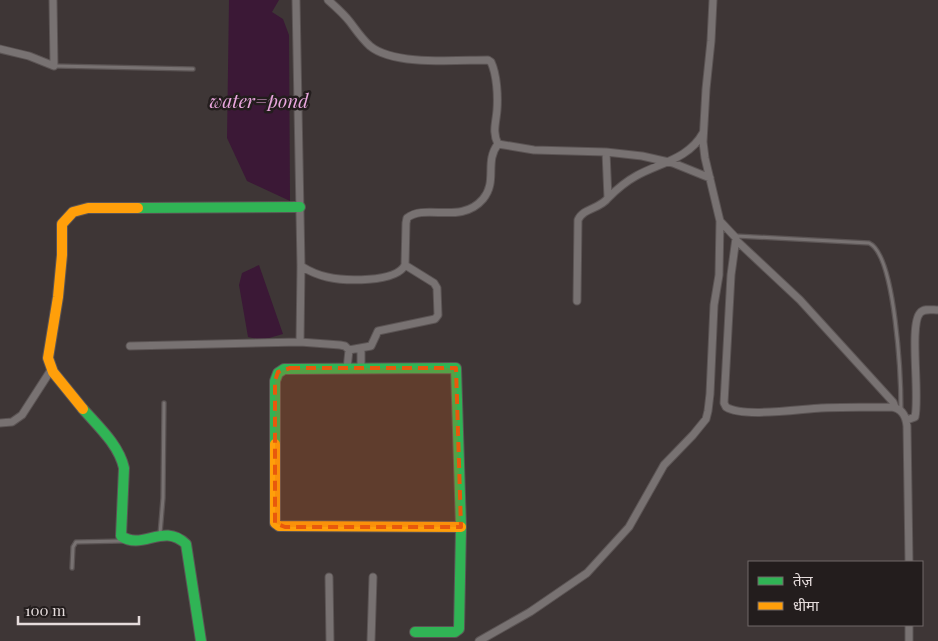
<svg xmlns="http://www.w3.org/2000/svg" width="938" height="641" font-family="'Playfair Display','Noto Sans Devanagari',serif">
  <rect width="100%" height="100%" fill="#3e3636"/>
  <!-- water -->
  <path fill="#3b1836" d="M229,0H279L272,12L283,19L289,35L290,201L247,181L227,138Z
    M259,265L283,334L262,340L248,337L239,285L242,273Z"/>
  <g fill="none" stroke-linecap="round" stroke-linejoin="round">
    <!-- lane casing -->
    <g stroke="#5b5454" stroke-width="5.5">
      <path id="lane" d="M55,66L193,69
        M736,236L869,243C896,255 901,381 901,411
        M160,534L163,498L164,403
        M72,568L73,547L76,542L123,541"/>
    </g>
    <!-- street casing -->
    <g stroke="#5b5454" stroke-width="9">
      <path id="street" d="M296,0L301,266L300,342L340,345L345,346L349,350L371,346L378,331L435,319L438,315L437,288L434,283L405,265
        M713,0L711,41L706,89L703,142L705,158L720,221L736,238L731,275L724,403L726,407C743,418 800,409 821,408C844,407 868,407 891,407C902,408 906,416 907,426L909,562
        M0,49L29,56L54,66L53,0
        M498,144L534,150L606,152L608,198C600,209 583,208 578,220L577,301
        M606,152L642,156L673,163L710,178
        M608,198C617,189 625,182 636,176C659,163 689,159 703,133
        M736,240L800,300L893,402L895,407
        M301,266C309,271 318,275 327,277C344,281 396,283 405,265L406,223L407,218C426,203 461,225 483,199C498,181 484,162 498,144C492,132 496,123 497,110C498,96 497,75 491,62L488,60C457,60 394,66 370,46C362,39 356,30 350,22C344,14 336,7 328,0
        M130,346L300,342
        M361,349V369
        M347,369L349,350
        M907,420L915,417C920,395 909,325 920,313C924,308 932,310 938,310
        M0,423L12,422L22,415L51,370
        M329,577L330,641
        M909,625V641
        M371,641L373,577
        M479,641L530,612L587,573L629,527L664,465L693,435L706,419L708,411L710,394L714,305L719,275L720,221"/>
    </g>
    <!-- fast casing -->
    <g stroke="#5b5454" stroke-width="12">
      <path id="fast" d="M138,208L300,207
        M83,409C98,426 119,445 124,468L121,536C143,551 163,522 186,544L201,641
        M275,444V381L278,373L284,369L456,368L461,527L459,629L455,632H415"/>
    </g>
    <!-- slow casing -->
    <g stroke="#5b5454" stroke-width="12">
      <path id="slow" d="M83,409L53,372L48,358L58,297L62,255V224L73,212L88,208H138
        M275,444V523L279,526L461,527"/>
    </g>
    <!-- lane -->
    <use href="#lane" stroke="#787272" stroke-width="3"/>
    <!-- street -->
    <use href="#street" stroke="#787272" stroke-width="7"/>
    <!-- fast -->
    <use href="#fast" stroke="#30b455" stroke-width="10"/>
    <!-- slow -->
    <use href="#slow" stroke="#ff9f0a" stroke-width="10"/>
  </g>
  <!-- marked area -->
  <path fill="#e8590c" fill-opacity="0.2" stroke="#e8590c" stroke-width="4" stroke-dasharray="10 6" stroke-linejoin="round" d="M290,368H456L461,527H285L275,523V381L278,372Z"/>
  <g text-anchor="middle" stroke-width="5" stroke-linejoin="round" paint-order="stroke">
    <!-- water labels -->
    <g font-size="19" font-style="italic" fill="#e9a6de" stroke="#231d1d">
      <text x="259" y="108">water=pond</text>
    </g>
  </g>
  <!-- legend -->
  <rect x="748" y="561" width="175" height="65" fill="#231d1d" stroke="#716969"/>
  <rect x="758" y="577" width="25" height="8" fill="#30b455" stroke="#716969"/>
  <text x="793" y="586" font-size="15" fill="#e5dcdc">तेज़</text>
  <rect x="758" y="602" width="25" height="8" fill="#ff9f0a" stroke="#716969"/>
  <text x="793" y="611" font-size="15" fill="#e5dcdc">धीमा</text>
  <!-- scale -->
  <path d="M18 616v8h121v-8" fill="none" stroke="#e5dcdc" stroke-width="2.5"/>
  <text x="25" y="616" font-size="15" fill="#e5dcdc" stroke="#231d1d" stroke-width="4" paint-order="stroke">100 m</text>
</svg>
